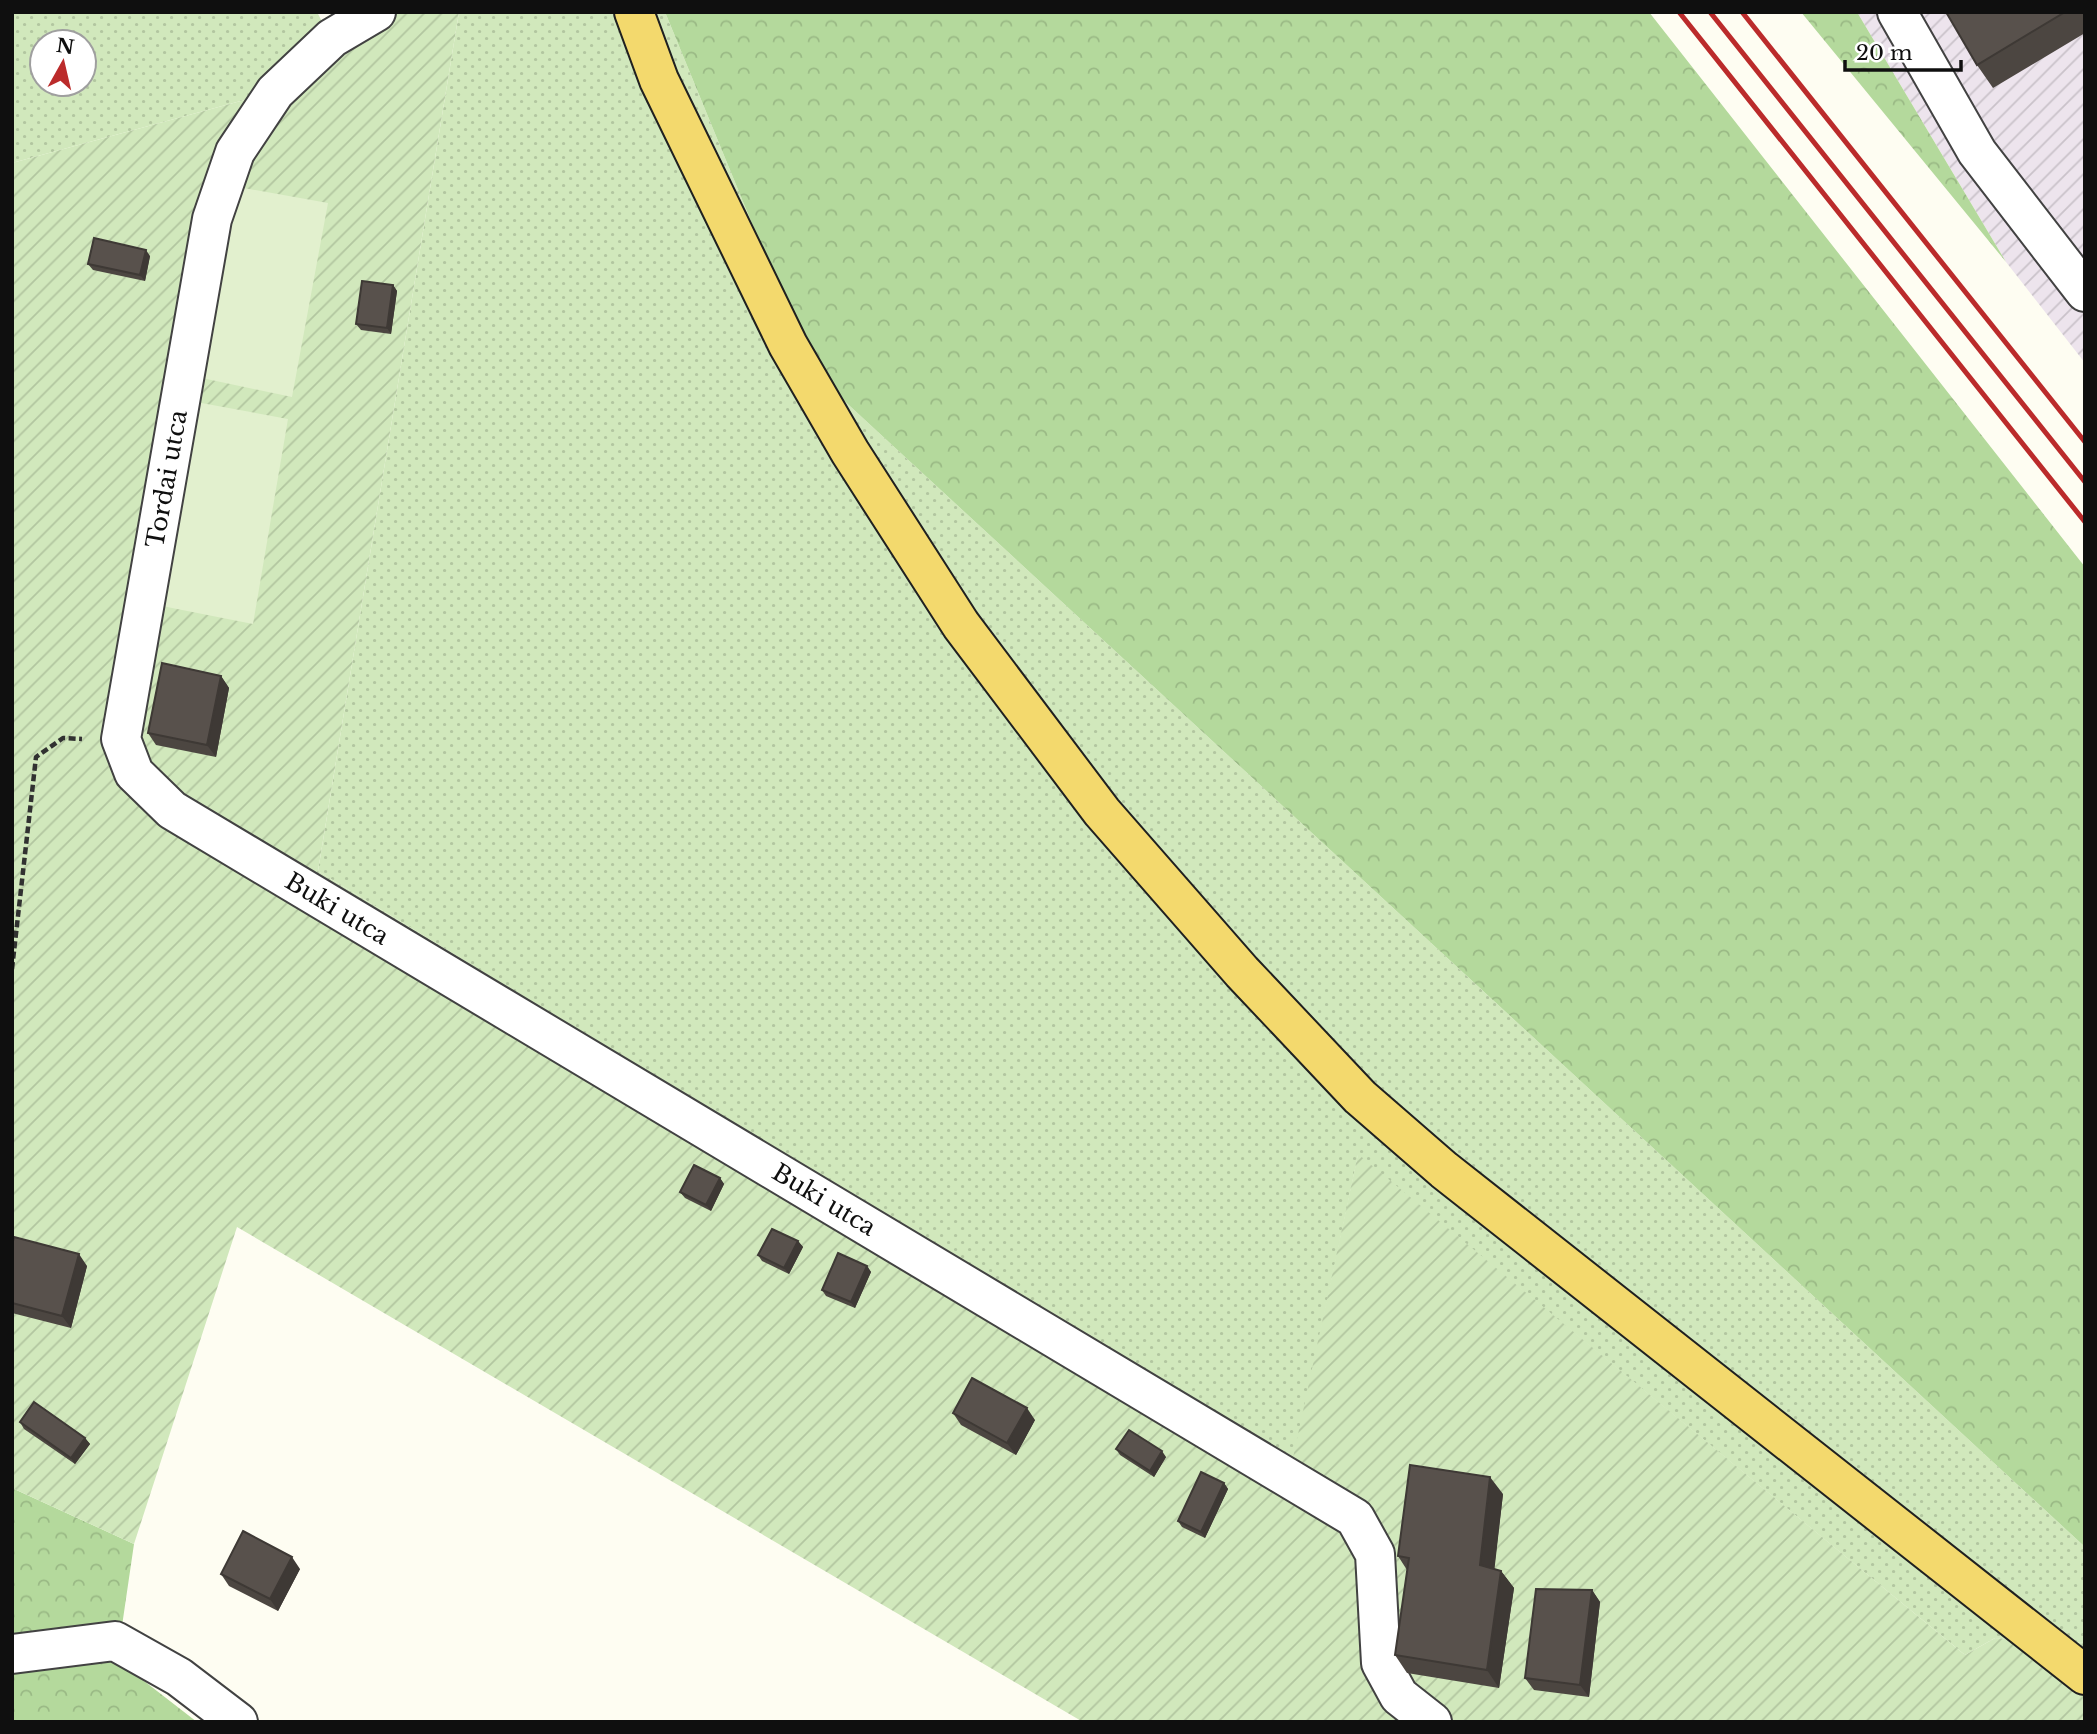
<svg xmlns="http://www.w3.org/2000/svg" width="2097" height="1734" font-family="'Libre Baskerville',serif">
  <defs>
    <pattern id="industrial-furrows" width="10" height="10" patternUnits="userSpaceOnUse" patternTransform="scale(1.75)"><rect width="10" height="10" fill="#ede4ed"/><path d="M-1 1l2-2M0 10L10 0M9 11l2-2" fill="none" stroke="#cac2ca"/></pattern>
    <pattern id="grass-dots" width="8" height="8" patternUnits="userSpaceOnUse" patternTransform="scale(1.75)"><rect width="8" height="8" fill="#d1e8bc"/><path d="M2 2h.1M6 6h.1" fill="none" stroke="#b2c6a0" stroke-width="1.8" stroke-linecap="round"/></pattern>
    <pattern id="forest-crowns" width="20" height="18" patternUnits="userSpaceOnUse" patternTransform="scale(1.75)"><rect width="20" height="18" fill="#b4d99c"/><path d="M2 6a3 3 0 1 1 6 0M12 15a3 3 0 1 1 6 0" fill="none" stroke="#9ab985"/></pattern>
    <pattern id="garden-furrows" width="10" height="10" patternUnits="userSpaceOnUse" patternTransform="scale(1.75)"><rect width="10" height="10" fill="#d1e8bc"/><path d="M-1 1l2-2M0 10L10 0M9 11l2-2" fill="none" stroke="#b2c6a0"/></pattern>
  </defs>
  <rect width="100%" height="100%" fill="#fefdf2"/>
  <!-- industrial -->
  <path fill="url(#industrial-furrows)" d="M1857,12H2085V363L2006,262Z"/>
  <!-- grass -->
  <path fill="url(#grass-dots)" fill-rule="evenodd" d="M12,12H317L328,33L248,99L12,163ZM42,42H84V84H42Z
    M459,12H665L813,372L2085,1547V1643L1995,1638L1965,1655L1358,1155L1292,1467L318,871Z"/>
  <!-- forest -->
  <path fill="url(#forest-crowns)" d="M665,12H1649L2085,567V1547L813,372Z
    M1801,12H1857L2006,262Z
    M12,1488L134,1544L117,1660L197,1722H12Z"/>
  <!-- garden -->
  <path fill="url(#garden-furrows)" d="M374,12H459L318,871L1291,1467L1358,1154L1965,1655L1995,1638L2085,1643V1722H1083L237,1227L134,1544L12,1488V163L248,99Z"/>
  <!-- pitch -->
  <path fill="#e2f0ce" d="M238,187L328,203L292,397L202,378Z
    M196,402L288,419L253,624L162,606Z"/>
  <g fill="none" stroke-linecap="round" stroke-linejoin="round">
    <!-- minor casing -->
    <g stroke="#424242" stroke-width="42">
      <path id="minor" d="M376,12L332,38L275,92L235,152L212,219L121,739L134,773L172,810L1355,1518L1375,1554L1381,1663L1399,1696L1432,1722
        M1897,12L1977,152L2085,292
        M12,1654L115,1641L179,1677L238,1722"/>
    </g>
    <!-- major casing -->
    <g stroke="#202020" stroke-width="42">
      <path id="major" d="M634,12L659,80L788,345L850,452L961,625L1102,812L1242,972L1360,1097L1444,1170L2085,1675"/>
    </g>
    <!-- path -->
    <path stroke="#313131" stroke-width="4.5" stroke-dasharray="7 3.5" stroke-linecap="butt" d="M12,969L36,757L63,738L82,739"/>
    <!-- minor -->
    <use href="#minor" stroke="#fff" stroke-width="38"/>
    <!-- major -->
    <use href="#major" stroke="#f3d96d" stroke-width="38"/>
    <!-- rail -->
    <path stroke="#bb2b2b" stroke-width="5" d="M1679,12L2085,522
      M1710,12L2085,482
      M1742,12L2085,442"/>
  </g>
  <!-- wall -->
  <path fill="#4c4641" d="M1946,12H2085V33L1993,88L1977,65Z
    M150,256L145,281L93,270L88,264Z
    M393,285L397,291L391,334L361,330L356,324Z
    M221,676L229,688L216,757L156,745L148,733Z
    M720,1178L724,1184L711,1211L685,1198L680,1192Z
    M798,1241L803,1247L789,1274L762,1261L758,1255Z
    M12,1245L87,1266L71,1328L12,1313Z
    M867,1266L871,1272L855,1308L826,1296L822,1290Z
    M953,1413L1035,1420L1016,1455L961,1425Z
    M20,1422L85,1438L90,1444L75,1464L24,1429Z
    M1116,1449L1166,1457L1154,1477L1120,1455Z
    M1224,1483L1228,1489L1205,1538L1182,1527L1178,1521Z
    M1503,1494L1494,1569L1501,1571L1514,1588L1499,1688L1407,1673L1395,1655L1407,1570L1398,1556Z
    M300,1569L278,1611L229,1586L221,1574Z
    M1592,1590L1600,1602L1589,1697L1534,1690L1525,1678Z"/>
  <!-- shaded-wall -->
  <path fill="#3e3935" d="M146,250L150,256L145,281L140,275Z
    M393,285L397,291L391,334L387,328Z
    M221,676L229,688L216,757L207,745Z
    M720,1178L724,1184L711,1211L706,1205Z
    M798,1241L803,1247L789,1274L784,1268Z
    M79,1254L87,1266L71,1328L62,1316Z
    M867,1266L871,1272L855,1308L851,1302Z
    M1027,1408L1035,1420L1016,1455L1007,1443Z
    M85,1438L90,1444L75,1464L71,1458Z
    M1162,1451L1166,1457L1154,1477L1150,1471Z
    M1490,1477L1503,1494L1493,1582L1480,1565Z
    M1224,1483L1228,1489L1205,1538L1201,1532Z
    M292,1557L300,1569L278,1611L270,1599Z
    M1501,1571L1514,1588L1499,1688L1487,1670Z
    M1592,1590L1600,1602L1589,1697L1580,1685Z"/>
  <!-- building -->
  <path fill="#58514c" stroke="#3e3935" stroke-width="2" d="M1946,12H2065L1977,65Z
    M94,238L146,250L140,275L88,264Z
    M362,281L393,285L387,328L356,324Z
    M162,663L221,676L207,745L148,733Z
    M694,1165L720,1178L706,1205L680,1192Z
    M772,1229L798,1241L784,1268L758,1255Z
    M14,1237L79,1254L62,1316L12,1303V1245Z
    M838,1253L867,1266L851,1302L822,1290Z
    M972,1378L1027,1408L1007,1443L953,1413Z
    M34,1402L85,1438L71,1458L20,1422Z
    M1129,1430L1162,1451L1150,1471L1116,1449Z
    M1410,1465L1490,1477L1480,1565L1501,1571L1487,1670L1395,1655L1409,1558L1398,1556Z
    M1201,1472L1224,1483L1201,1532L1178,1521Z
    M243,1531L292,1557L270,1599L221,1574Z
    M1536,1589L1592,1590L1580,1685L1525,1678Z"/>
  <g text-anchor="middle" stroke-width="7" stroke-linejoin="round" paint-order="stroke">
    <!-- street labels -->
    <g font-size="24" fill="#0f0f0f" stroke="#fff">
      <text transform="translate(167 479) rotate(-80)" y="8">Tordai utca</text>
      <text transform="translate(337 909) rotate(31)" y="8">Buki utca</text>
      <text transform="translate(824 1200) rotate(31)" y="8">Buki utca</text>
    </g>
  </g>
  <!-- border -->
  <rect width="2097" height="1734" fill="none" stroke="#0f0f0f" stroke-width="28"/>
  <!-- north arrow -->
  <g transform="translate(63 63) rotate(8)"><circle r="33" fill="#ffffff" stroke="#9f9f9f" stroke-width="2"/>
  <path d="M0-5L12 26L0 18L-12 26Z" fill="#bb2b2b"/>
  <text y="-10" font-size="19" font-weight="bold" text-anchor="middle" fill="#0f0f0f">N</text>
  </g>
  <!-- scale -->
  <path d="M1845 60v10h116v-10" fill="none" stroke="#0f0f0f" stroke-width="3.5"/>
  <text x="1856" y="60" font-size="21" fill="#0f0f0f" stroke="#ffffff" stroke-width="5" paint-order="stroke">20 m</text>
</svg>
